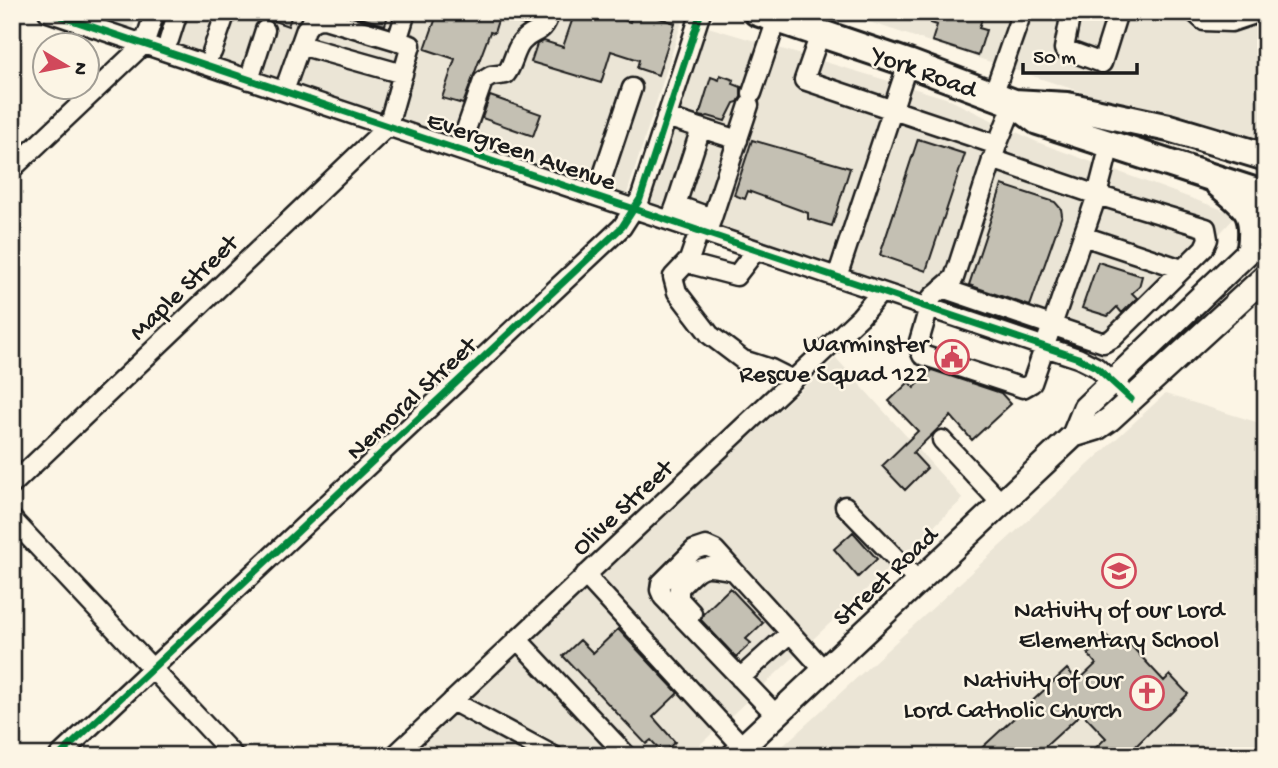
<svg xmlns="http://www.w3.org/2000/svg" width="1278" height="768" font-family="'Gochi Hand',sans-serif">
  <rect width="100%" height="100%" fill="#fcf5e5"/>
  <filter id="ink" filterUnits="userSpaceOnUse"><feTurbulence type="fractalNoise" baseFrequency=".0143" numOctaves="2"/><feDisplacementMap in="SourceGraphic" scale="14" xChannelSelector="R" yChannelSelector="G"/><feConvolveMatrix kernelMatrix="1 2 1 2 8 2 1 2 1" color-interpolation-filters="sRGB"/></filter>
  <g filter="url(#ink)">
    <!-- built -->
    <path fill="#ebe5d6" d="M57,12H138L130,36Z
      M167,12H685L625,200L156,47Z
      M839,12H1266V149L1060,85Z
      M708,27L946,98L1037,142L1237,215L1104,358L648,213Z
      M836,358L963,499L688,756H410L576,596Z
      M1165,394L1266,425V756H772Z"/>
    <!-- building -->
    <path fill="#c4c0b3" stroke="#1c1c1c" stroke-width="2" d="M254,12H293L288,26L254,14Z
      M341,12H389L385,25Z
      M438,12H532L528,23L524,25L499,17L494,33L490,32L463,104L442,98L455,59L425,49Z
      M575,12H601L630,22L633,12H640L675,23L658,75L637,68L639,60L611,51L601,83L531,62L537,44L544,41L563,47Z
      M934,12H984L979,28L986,30L978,56L932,41L937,25L931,23Z
      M720,75L734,80L733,84L741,87V97L738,102L734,103L725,121L708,116L705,117L699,116L711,77L719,80Z
      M490,96L541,114L533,136L482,118Z
      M918,139L965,154L926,271L880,255Z
      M752,140L850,168L832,226L808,219V213L748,191L745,199L734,195Z
      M1002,185L1055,202L1061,209L1062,215L1030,306L969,285Z
      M1098,262L1142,276L1139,287L1132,293L1137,298L1122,313L1117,307L1108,316L1082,308Z
      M932,370L1001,393L1011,404L972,440L951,416L913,453L927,468L905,490L882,466L918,431L889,401L909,382L914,388Z
      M853,532L877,559L858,577L834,549Z
      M730,588L763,623L746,639L751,643L736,657L701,620L703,614Z
      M618,629L678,693L653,717L675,742L663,753L651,740L646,744L563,656L580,640L593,653Z
      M1107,636L1116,646L1124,638L1164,681L1170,675L1188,694L1126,756H1087L1106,738L1082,713L1035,756H973L1067,669L1078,681L1096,664L1088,654Z"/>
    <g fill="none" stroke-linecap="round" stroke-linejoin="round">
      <!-- minor casing -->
      <g stroke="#1c1c1c" stroke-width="23">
        <path id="minor" d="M48,12L1078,358L1096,367L1131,399
          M1071,12L1064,49L1102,63L1118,12
          M1194,12L1204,21L1231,22L1261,12
          M820,34L804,80L997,145L1014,103
          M169,40L178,12
          M397,41L406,12
          M300,45L403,74
          M212,52L226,12
          M249,80L265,30
          M752,93L777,19
          M993,95L1022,12
          M666,117L738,140
          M997,145L954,278L932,297L918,345L922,355L1023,388L1032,383L1097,195L1110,145
          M479,148L462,141L483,81L491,76L506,74C513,65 514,52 521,43C534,27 542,38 550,12
          M12,169L144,44L155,12
          M596,196L632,88
          M676,205L701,128
          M712,218L749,105
          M670,221L676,205L712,218L707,231H699L689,260L694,265L736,276L756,250
          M1083,236L1182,269
          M689,260L673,277L677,292L710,335L743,360L771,369L793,380
          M837,277L908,63
          M942,288L1104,343L1113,338L1204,248L1208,239L1206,228L1097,195L992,159
          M942,440L1001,503
          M12,485L388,126L411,45L324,19C315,19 311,22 306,29L284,91
          M845,506L918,581
          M12,519L234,756
          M585,575L742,746
          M692,613L679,599V588C702,564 701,564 734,571
          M517,639L627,756
          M740,678L790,633
          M452,701L554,756
          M776,715L663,597L660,590L661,583L694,550L706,546L715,550L824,670
          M59,756L622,227L640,199L701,12
          M394,756L860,317L881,292"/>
      </g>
      <!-- major casing -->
      <g stroke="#1c1c1c" stroke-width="28">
        <path id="major" d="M1074,435L1085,408L1266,235
          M733,756L1074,435L1097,428L1110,419L1266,276"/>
      </g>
      <!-- highway casing -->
      <g stroke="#1c1c1c" stroke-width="32">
        <path id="highway" d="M757,12L908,63L1014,103L1038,121L1266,195
          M1014,103L1067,106L1169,128L1266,157
          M1219,184C1246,207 1256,210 1251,248"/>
      </g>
      <!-- minor -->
      <use href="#minor" stroke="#fcf5e5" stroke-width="18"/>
      <!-- major -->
      <use href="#major" stroke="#fcf5e5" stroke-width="23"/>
      <!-- highway -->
      <use href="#highway" stroke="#fcf5e5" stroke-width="26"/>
      <!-- cycleway casing -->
      <g stroke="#fcf5e5" stroke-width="11">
        <path id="cycleway" d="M48,12L1078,358L1096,367L1131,399
          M59,756L622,227L640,199L701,12"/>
      </g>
      <!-- cycleway -->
      <use href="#cycleway" stroke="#00873e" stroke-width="7"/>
    </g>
  </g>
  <!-- icons -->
  <defs>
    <g id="civic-ring" transform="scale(1.75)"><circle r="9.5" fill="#fcf5e5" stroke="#d1495b" stroke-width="1.5"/><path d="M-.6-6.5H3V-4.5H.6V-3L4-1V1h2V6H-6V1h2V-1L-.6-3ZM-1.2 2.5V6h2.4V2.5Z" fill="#d1495b"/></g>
    <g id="school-ring" transform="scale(1.75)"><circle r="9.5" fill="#fcf5e5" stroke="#d1495b" stroke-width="1.5"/><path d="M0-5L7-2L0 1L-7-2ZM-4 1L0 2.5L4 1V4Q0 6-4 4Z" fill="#d1495b"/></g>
    <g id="church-ring" transform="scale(1.75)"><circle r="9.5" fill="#fcf5e5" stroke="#d1495b" stroke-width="1.5"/><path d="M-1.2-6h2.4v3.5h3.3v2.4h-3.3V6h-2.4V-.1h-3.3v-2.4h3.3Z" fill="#d1495b"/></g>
  </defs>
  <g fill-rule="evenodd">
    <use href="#civic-ring" x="952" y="357"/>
    <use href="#school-ring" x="1119" y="571"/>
    <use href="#church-ring" x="1147" y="693"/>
  </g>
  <g text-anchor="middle" stroke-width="5" stroke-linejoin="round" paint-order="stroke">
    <!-- street labels -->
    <g font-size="26" fill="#1c1c1c" stroke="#fcf5e5">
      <text transform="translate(925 70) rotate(20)" y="9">York Road</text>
      <text transform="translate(522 149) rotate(19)" y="9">Evergreen Avenue</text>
      <text transform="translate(182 286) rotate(-44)" y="9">Maple Street</text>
      <text transform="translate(410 397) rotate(-43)" y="9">Nemoral Street</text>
      <text transform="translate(621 506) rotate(-43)" y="9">Olive Street</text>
      <text transform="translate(884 575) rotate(-43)" y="9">Street Road</text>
    </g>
    <!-- poi labels -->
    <g font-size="26" fill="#1c1c1c" stroke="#fcf5e5" text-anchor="end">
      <text x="928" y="351">Warminster<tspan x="928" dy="30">Rescue Squad 122</tspan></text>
      <text x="1119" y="617" text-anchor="middle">Nativity of our Lord<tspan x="1119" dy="30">Elementary School</tspan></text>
      <text x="1122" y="687">Nativity of Our<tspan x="1122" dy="30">Lord Catholic Church</tspan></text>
    </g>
  </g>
  <!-- margin -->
  <rect width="1278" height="768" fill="none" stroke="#fcf5e5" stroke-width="42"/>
  <rect x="21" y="21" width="1236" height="726" fill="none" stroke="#1c1c1c" stroke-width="2.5" filter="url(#ink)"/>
  <!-- north arrow -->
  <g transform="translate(66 66) rotate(100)"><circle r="33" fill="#fcf5e5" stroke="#a29e95" stroke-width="2"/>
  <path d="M0-5L12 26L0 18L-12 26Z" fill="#d1495b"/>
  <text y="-10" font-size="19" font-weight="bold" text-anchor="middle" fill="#1c1c1c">N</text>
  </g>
  <!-- scale -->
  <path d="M1023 63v10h114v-10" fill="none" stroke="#1c1c1c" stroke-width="3.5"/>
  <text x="1033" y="63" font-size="21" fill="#1c1c1c" stroke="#fcf5e5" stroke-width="5" paint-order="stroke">50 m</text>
</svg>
